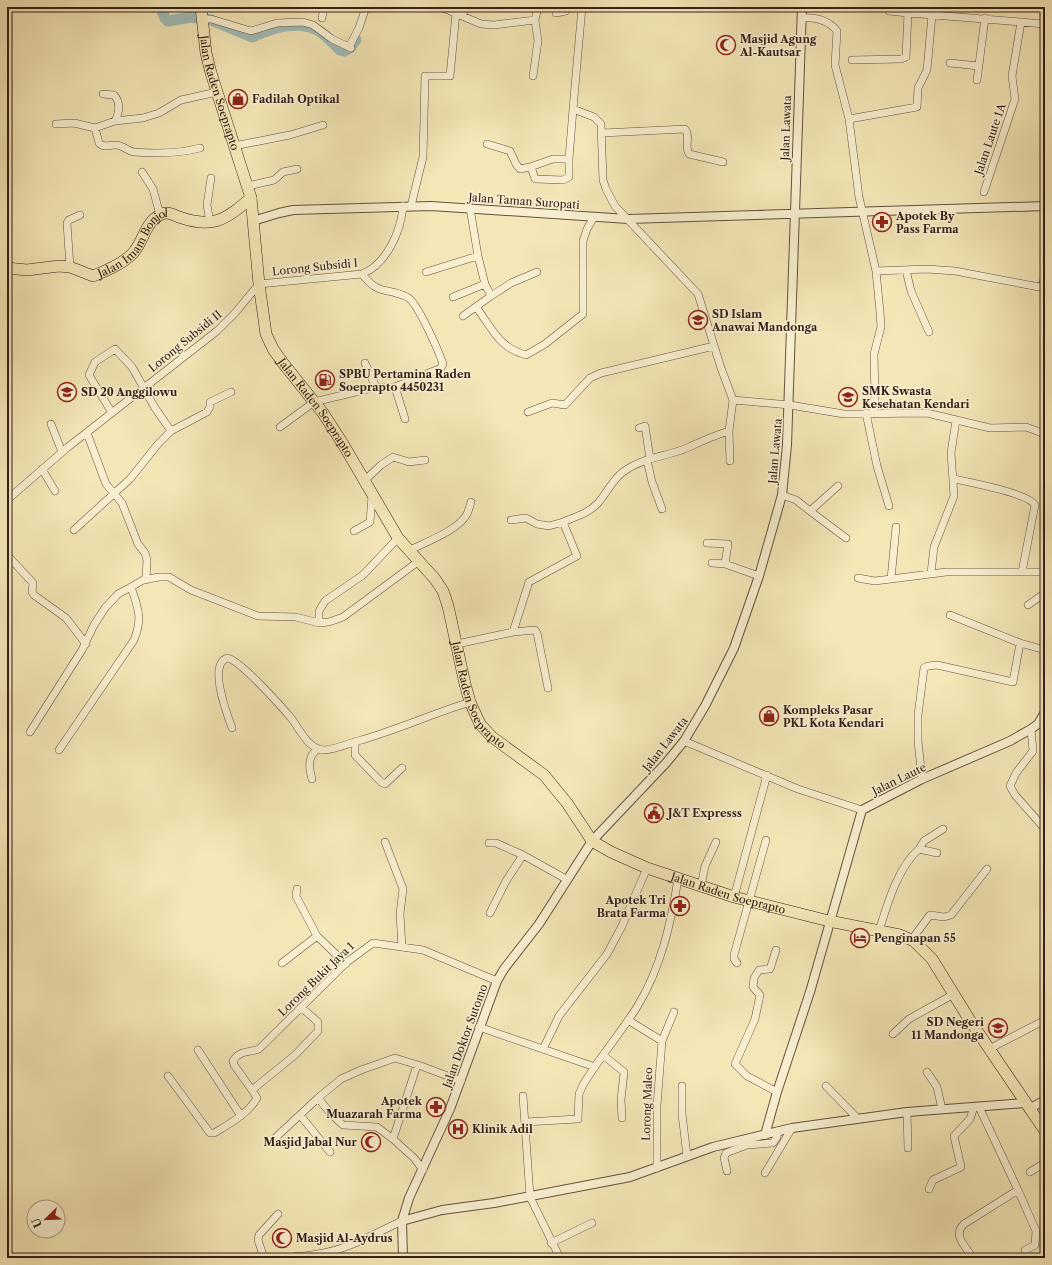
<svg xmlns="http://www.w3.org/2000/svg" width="1052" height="1265" font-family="'Libre Caslon Text',serif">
  <rect width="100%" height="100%" fill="#f4e7b7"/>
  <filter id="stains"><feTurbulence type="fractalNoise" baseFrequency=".005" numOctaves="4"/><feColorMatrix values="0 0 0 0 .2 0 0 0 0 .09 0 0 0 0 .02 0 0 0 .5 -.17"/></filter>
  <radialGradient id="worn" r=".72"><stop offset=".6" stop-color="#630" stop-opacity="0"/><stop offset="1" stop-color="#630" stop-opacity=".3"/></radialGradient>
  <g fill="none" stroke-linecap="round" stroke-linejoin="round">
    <!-- river -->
    <path stroke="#a1bdb9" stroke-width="11" d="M160,7L165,18L168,21L191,17L211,20L252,37C272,28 298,19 319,31C327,36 334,44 340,50L344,51L350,48L356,40"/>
    <!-- minor casing -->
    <g stroke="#645240" stroke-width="8">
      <path id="minor" d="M441,7L481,24L494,25L535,20
        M582,7L573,109L594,117L601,124L603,180L606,189L615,206L698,294L721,368L733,400L790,405L844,414L927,413L990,428L1026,427L1045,434
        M886,7L889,11L908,13L1045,24
        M556,13L566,11L570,7
        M463,16L464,7
        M322,18L324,7
        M802,18C816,17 828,20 837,31L835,65L849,119L859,197L876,271L880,312L881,327L874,354L875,401L873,413
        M201,19H211L251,31L277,23L303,22L313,25L332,39L351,48
        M349,47L359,28L366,7
        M852,60L901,59L906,57L908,13
        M950,63L979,66
        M533,76L538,41L535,20L538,7
        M977,80L985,18
        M103,94L114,95C121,103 119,113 115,121
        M849,119L917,107L918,88L927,70L932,15
        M56,124L74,123L95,128L115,121L143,118L159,113L181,100L217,92
        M95,128L99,143C104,149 110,144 116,145C123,145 127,151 134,152C157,154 177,154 200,148
        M602,133L685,129C691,136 684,147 689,154L723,162
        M487,144L510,151L516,164L520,169L530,167L553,159H569L573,109
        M234,146L290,135L323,125
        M531,167L535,179L563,180L569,177V159
        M142,172L153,189L160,215
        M248,186L274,180L283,172L297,169
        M984,192L1015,99L1012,76L1021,22
        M411,206L423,157L425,76H450L456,13
        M210,223L207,205L211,178
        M70,267L67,223L69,220L80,215
        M906,270L911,291L929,332
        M876,271L927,269L955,271L1039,287L1043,284L1045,273
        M426,272L478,256
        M362,274C379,296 386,287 407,297C417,301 439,352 443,364L441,368L395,387H376
        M491,296L511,283L537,272
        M453,297L485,284L478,256L470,208
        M476,307C492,328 499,348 526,355L545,344L583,314V241L587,229L594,217
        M463,316L491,296L485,284
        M395,387L405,419
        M528,412L552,403L565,405L590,378L601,373L714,346
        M112,413L89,375L95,362L115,349L132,367L155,408L171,431
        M866,413L877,466L889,506
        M51,424L62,452
        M280,427L314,402L376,387L365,363
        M639,428L645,426L650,459
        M729,431L730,461
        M87,433L106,484L122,503L138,544L145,553L147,560L146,580
        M647,460L652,482L662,509
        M42,469L55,491
        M954,479C968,482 1030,494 1035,505L1022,572
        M364,481L381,465L393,457L409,462L425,460
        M782,495L796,500L810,511L838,486
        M7,500L68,447L217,331L235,313L259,284L362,274C387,264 401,231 403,206
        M810,511L846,538
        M511,520L526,518L537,524L549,526L563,522
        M74,530L130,479L158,444L171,431L207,412L210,407V402L231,392
        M354,531L370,522L372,496
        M707,543L728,544L725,564
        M410,550C426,542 459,530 467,514C469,510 470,505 471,502
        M7,555L33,583L32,592L34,595L66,618L86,644
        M712,563L725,564L759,576
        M931,573L934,547L954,496L951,453L956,420
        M858,578L875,581L946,572H1045
        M891,579L896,527
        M1028,605L1045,593
        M950,615L1020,643
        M319,623V611L325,601L363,575L398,538
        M513,632L535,630L537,633L548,688
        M457,644L513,632L529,582L577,556L563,522C575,517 589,513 598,503C607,493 612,480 623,472C644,456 668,457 689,447C704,440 713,436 729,431L733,400
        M232,728C227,714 208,665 227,658C239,659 281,706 291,718C300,729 308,750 325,750C336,749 347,744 358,741C396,730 432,714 470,702
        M1031,729L1033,751L1016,773L1010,786L1015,795L1045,829
        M30,732L82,650L94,625L105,608L118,594L131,587
        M684,741L798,789L862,810
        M355,742V755L381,782L385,784L402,768
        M59,750L134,640C143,618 138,608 131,587L143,580L159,577H169L191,590L258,616L296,617L319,623L329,622L343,617L419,561
        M312,779C309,768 307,756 318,749
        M922,779L918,741V715L924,668L928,666L937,665L1013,682L1020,643L1045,650
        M385,842L403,889L400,914L402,947
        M489,843H496L523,855
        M919,849L924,841L943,829
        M701,886L705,866L716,842
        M297,889L296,896L317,936
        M734,897L767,775
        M490,913L506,881L523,855L566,879
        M879,931C887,905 898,867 919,849L937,853
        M912,939L930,915L944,917L951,915L987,869
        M776,950L770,969L759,970L754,978L753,987L760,995L755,1019L735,1064L747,1076L777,1092
        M282,963L317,936L346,964
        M737,963L734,959V955L766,840
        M302,1008L318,1022V1031L295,1055L252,1090L234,1065L233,1061C239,1050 249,1053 259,1049L347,962L373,943L423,950L497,981
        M628,1020L662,1041
        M479,1027L595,1067
        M893,1034L909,1019L954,994
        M543,1049L559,1016L607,954L622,926L647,868
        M989,1049L1045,1020
        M198,1050L241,1116
        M603,1055L624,1072L621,1100L622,1118
        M417,1065L393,1139L414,1158L423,1170
        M927,1072L937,1087L942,1109
        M168,1076L210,1133H214C229,1124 248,1114 257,1098L252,1090
        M682,1086V1114L687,1156
        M826,1086L858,1119
        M523,1096L530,1197L560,1258
        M318,1098L331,1114L343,1125L377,1127L393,1139
        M907,1112L908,1148
        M300,1115L330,1152
        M526,1122L578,1119L579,1094L583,1085C599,1058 620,1034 637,1007C661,968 671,923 678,879
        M273,1140L318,1098L341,1079L361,1070L395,1058L421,1066L461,1081
        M657,1168V1105L662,1041L674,1012
        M727,1171L724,1158L726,1153L747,1145L773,1143L777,1137L778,1131
        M1030,1172L1045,1163
        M765,1173L792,1128
        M929,1189L933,1180L961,1167L954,1136L970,1119L974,1107
        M1018,1190L1036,1231L1035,1245L1025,1250
        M551,1243L592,1223
        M264,1258L258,1240L259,1235L278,1214
        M279,1258C296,1257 312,1256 328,1252C354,1246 378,1232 402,1221
        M973,1258C966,1247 952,1235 964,1224L1018,1190L979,1107"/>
    </g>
    <!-- tertiary casing -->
    <g stroke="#645240" stroke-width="10">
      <path id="tertiary" d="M253,221L279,213L293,210L431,206L628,219L1045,206
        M1029,1109L1045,1100
        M765,1135L777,1092L810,992L862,810L922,779L1010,741L1031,729L1038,724L1045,712
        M402,1221L442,1210L494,1203L630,1177L713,1147L792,1128L907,1112L1024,1103
        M403,1258L402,1221L409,1198L450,1109L497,981L504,969L539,924L592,841L666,763L684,741L705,706L734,648L759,576L782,495L787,445L802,7"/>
    </g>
    <!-- primary casing -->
    <g stroke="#342019" stroke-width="12">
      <g id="primary">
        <path id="s1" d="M7,268L27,270L59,266L70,267L93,276C106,271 123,264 133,253C144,241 145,221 162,214C167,211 174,215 179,217C213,229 225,220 251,198"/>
      </g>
    </g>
    <!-- trunk casing -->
    <g stroke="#342019" stroke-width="12">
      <g id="trunk">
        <path id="s2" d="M201,7L206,53L211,73L251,198L259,284L266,334L273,349L283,363L323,413L343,444L398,538L435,579L443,591L448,606L465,684L470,702L480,724L492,737L544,775L567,803L592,841L611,852L647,868L734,897L829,921L900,935L914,941L932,959L969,1019L1045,1131"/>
      </g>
    </g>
    <!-- minor -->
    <use href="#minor" stroke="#f8efd0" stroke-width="7"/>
    <!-- tertiary -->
    <use href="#tertiary" stroke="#f8efd0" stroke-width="8"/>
    <!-- primary -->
    <use href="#primary" stroke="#f4e7b7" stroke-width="11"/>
    <!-- trunk -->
    <use href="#trunk" stroke="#f4e7b7" stroke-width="11"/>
  </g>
  <!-- icons -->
  <defs>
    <g id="mosque-ring" transform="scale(1)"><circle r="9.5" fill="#f8efd0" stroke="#8f2418" stroke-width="1.5"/><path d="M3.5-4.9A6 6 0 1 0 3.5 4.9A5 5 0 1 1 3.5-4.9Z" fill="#8f2418"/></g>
    <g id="shop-ring" transform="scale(1)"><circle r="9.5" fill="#f8efd0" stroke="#8f2418" stroke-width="1.5"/><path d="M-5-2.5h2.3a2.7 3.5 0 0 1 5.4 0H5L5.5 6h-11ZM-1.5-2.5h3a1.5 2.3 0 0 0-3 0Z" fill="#8f2418"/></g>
    <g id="pharmacy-ring" transform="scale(1)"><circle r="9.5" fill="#f8efd0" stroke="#8f2418" stroke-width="1.5"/><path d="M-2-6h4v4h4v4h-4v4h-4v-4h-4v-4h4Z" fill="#8f2418"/></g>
    <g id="school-ring" transform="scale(1)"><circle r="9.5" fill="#f8efd0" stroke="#8f2418" stroke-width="1.5"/><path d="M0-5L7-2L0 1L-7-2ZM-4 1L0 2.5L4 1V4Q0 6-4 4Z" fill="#8f2418"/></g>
    <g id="fuel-ring" transform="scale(1)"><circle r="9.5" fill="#f8efd0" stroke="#8f2418" stroke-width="1.5"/><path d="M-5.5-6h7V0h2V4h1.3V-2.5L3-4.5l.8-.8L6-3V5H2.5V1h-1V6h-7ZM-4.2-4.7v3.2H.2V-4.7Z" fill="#8f2418"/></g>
    <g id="civic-ring" transform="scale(1)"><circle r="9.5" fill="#f8efd0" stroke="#8f2418" stroke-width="1.5"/><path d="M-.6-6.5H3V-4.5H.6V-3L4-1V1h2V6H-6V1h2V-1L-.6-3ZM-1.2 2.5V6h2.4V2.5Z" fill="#8f2418"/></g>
    <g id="hotel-ring" transform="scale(1)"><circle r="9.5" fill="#f8efd0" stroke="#8f2418" stroke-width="1.5"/><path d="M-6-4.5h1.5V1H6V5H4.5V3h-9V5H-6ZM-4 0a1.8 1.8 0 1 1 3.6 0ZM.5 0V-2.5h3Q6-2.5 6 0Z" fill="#8f2418"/></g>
    <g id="hospital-ring" transform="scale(1)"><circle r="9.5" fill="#f8efd0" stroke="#8f2418" stroke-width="1.5"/><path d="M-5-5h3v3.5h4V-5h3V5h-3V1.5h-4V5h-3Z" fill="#8f2418"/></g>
  </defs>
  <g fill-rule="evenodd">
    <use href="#mosque-ring" x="726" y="45"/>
    <use href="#shop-ring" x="238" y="99"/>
    <use href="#pharmacy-ring" x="882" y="222"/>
    <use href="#school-ring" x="698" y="320"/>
    <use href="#fuel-ring" x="325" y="380"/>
    <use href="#school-ring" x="67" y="392"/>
    <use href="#school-ring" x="848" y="397"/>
    <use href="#shop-ring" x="769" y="716"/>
    <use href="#civic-ring" x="654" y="813"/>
    <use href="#pharmacy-ring" x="680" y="906"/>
    <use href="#hotel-ring" x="860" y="938"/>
    <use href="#school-ring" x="998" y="1028"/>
    <use href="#pharmacy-ring" x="436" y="1107"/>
    <use href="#hospital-ring" x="458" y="1129"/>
    <use href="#mosque-ring" x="371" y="1142"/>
    <use href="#mosque-ring" x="282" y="1238"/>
  </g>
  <g text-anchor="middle" stroke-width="3.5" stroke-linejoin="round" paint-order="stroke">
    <!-- poi labels -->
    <g font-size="11" font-weight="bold" fill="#342019" stroke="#f8efd0" text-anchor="start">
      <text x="740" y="43">Masjid Agung<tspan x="740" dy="13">Al-Kautsar</tspan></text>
      <text x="252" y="103">Fadilah Optikal</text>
      <text x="896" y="220">Apotek By<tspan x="896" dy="13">Pass Farma</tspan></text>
      <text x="712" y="318">SD Islam<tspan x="712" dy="13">Anawai Mandonga</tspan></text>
      <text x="339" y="378">SPBU Pertamina Raden<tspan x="339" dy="13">Soeprapto 4450231</tspan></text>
      <text x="862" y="395">SMK Swasta<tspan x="862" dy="13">Kesehatan Kendari</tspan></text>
      <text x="81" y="396">SD 20 Anggilowu</text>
      <text x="783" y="714">Kompleks Pasar<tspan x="783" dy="13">PKL Kota Kendari</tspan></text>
      <text x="668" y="817">J&amp;T Expresss</text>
      <text x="666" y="904" text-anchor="end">Apotek Tri<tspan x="666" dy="13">Brata Farma</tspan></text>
      <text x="874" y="942">Penginapan 55</text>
      <text x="984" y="1026" text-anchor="end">SD Negeri<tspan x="984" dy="13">11 Mandonga</tspan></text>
      <text x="422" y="1105" text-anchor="end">Apotek<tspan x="422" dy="13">Muazarah Farma</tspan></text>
      <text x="472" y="1133">Klinik Adil</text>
      <text x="357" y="1146" text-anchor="end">Masjid Jabal Nur</text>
      <text x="296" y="1242">Masjid Al-Aydrus</text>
    </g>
    <!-- street labels -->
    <g font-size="11" fill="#342019" stroke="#f8efd0">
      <text dy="4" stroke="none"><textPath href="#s2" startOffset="88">Jalan Raden Soeprapto</textPath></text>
      <text transform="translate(786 128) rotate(-88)" y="4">Jalan Lawata</text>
      <text transform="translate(990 139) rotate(-71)" y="4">Jalan Laute 1A</text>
      <text transform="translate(524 201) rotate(4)" y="4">Jalan Taman Suropati</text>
      <text dy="4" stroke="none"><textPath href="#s1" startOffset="142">Jalan Imam Bonjol</textPath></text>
      <text transform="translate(315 267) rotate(-6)" y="4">Lorong Subsidi I</text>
      <text transform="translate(185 341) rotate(-39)" y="4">Lorong Subsidi II</text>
      <text dy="4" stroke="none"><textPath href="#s2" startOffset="424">Jalan Raden Soeprapto</textPath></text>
      <text transform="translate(775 451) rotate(-85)" y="4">Jalan Lawata</text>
      <text dy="4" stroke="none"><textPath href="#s2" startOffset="760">Jalan Raden Soeprapto</textPath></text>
      <text transform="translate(665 744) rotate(-52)" y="4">Jalan Lawata</text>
      <text transform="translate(899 779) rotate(-26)" y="4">Jalan Laute</text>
      <text dy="4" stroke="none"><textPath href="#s2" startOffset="1097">Jalan Raden Soeprapto</textPath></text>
      <text transform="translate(316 979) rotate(-44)" y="4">Lorong Bukit Jaya 1</text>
      <text transform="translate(465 1036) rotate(-70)" y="4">Jalan Doktor Sutomo</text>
      <text transform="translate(647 1104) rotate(-88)" y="4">Lorong Maleo</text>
    </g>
  </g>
  <!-- margin -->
  <rect width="1052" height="1265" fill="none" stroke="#f4e7b7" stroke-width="24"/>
  <rect x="8" y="8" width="1036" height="1249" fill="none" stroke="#342019" stroke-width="2"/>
  <rect x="12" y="12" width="1028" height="1241" fill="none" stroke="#342019"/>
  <!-- north arrow -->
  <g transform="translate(46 1219) rotate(247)"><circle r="19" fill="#f8efd0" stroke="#aa9c87"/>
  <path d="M0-3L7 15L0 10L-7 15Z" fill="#8f2418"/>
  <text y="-6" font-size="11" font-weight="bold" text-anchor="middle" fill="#342019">U</text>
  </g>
  <rect width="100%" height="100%" filter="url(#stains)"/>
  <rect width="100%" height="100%" fill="url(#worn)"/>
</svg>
